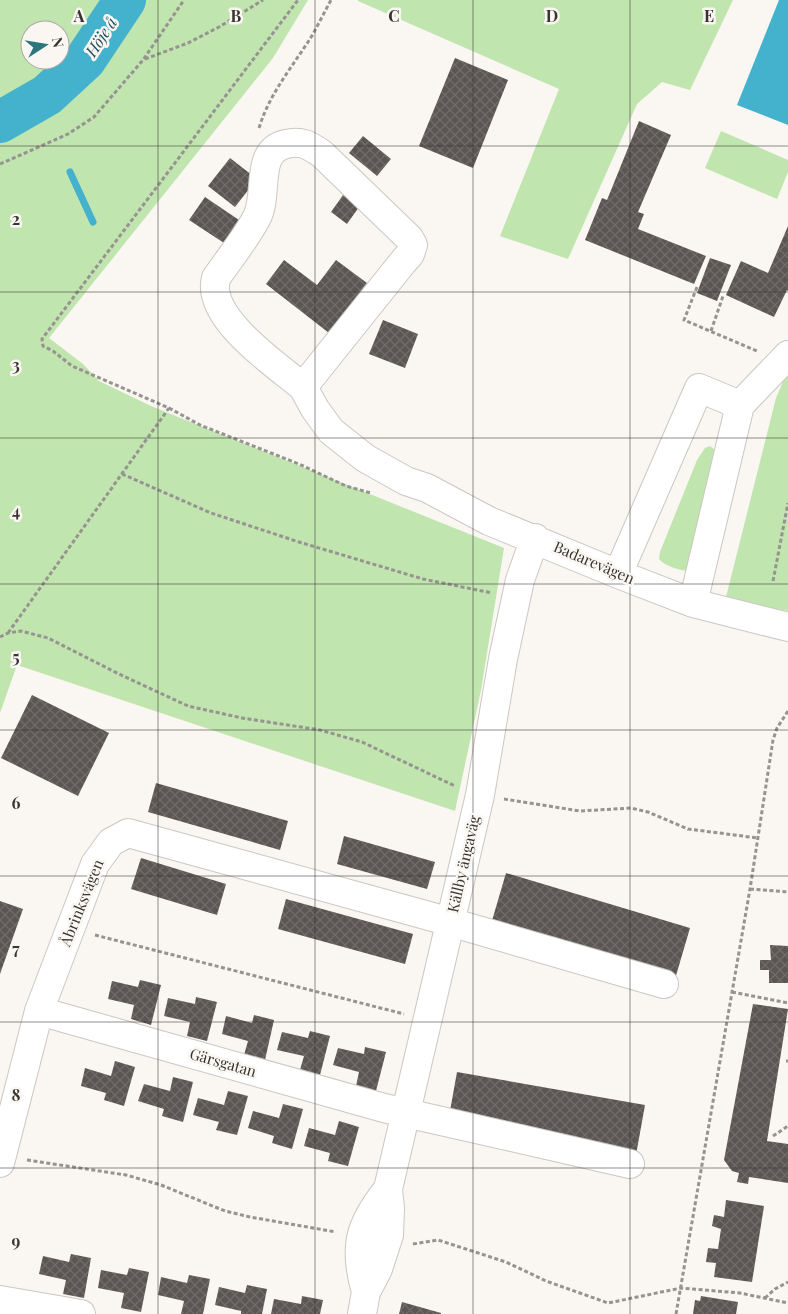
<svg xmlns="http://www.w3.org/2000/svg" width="788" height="1314" font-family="'Playfair Display',serif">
  <defs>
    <pattern id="building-cross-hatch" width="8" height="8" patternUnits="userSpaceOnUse" patternTransform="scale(1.25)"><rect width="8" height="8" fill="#5b5653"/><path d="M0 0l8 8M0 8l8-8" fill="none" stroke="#706c69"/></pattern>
  </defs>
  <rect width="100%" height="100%" fill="#faf6f1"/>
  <!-- green -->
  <path fill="#c0e5ae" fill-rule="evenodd" d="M0,0H308L273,58L49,338L83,364L99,381L151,406L504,548L481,690L455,811L17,665L0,713ZM30,30H60V60H30Z
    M358,0H733L690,90L662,82L637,104L568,259L500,236L559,89L358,1Z
    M721,131L788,160V172L777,199L705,168Z
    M788,370V611L725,601L776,398Z
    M710,446L715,450L688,571C678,570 665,566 659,559L660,552L697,460L705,448Z"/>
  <!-- water -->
  <path fill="#44b2cd" d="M779,0H788V125L737,105Z"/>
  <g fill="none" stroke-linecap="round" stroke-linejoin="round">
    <!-- stream -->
    <path stroke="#44b2cd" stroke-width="7" d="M70,172L93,222"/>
    <!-- river -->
    <path stroke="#44b2cd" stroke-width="42" d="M0,122L47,95L85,60L125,0"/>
  </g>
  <!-- building -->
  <path fill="url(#building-cross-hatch)" d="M455,58L508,80L473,168L419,146Z
    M639,121L671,135L638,212L644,214L638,229L706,256L694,284L585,240L602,198L607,200Z
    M363,136L391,159L377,176L349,153Z
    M230,158L257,179L235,207L208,186Z
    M343,195L359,207L347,224L331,212Z
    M205,197L239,220L224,243L189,220Z
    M788,226V291L787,290L774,317L726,295L741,261L768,273Z
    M710,258L731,265L717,301L697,293Z
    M284,260L317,285L336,260L367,283L329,333L266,284Z
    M383,320L418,334L405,368L369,354Z
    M32,695L109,733L78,796L1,758Z
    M156,783L288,821L280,850L148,812Z
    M344,836L435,862L427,889L337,864Z
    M141,858L226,884L217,915L131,889Z
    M506,873L690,928L675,979L491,924Z
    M286,899L413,934L405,964L278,929Z
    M0,901L23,909L0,974Z
    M770,945L788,946V983H769V970H760V960H771Z
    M140,980L161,985L151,1025L131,1019L134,1005L108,999L112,981L138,987Z
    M196,997L217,1002L207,1041L187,1036L190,1022L164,1016L168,998L195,1004Z
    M753,1004L788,1009L767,1141L788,1144V1183L749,1177L748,1184L737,1182L739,1173L732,1171L724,1160Z
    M254,1015L274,1020L265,1060L244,1055L248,1041L222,1034L226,1016L252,1023Z
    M310,1031L330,1036L320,1075L300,1070L304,1056L277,1050L282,1032L308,1038Z
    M365,1047L386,1052L376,1091L356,1086L359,1072L333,1065L338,1048L364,1054Z
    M115,1061L135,1067L124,1106L104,1100L106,1093L81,1086L85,1068L111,1076Z
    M457,1072L645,1105L636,1155L448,1122Z
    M173,1077L193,1082L183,1122L162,1116L164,1109L138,1101L144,1084L170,1091Z
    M228,1091L248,1096L237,1135L216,1130L219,1122L193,1115L198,1098L224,1105Z
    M283,1104L303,1109L292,1149L272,1143L274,1136L248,1128L253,1111L279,1118Z
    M339,1121L359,1127L348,1166L328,1161L330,1153L304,1146L309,1128L335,1135Z
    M726,1200L764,1206L752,1282L714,1277L716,1263L706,1262L708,1248L718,1249L721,1229L712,1226L714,1215L724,1217Z
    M71,1254L91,1258L84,1298L63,1294L66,1280L39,1274L43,1256L69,1262Z
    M129,1268L149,1272L141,1312L121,1308L124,1293L98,1288L101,1270L127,1275Z
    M189,1275L210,1279L203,1314H181L184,1301L158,1295L161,1277L187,1283Z
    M247,1285L267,1289L262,1314H241V1311L215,1305L219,1287L245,1293Z
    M302,1296L323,1300L320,1314H271L274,1299L301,1304Z
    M701,1296L738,1302L736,1314H693L695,1300L700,1301Z
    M402,1302L441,1313V1314H399Z"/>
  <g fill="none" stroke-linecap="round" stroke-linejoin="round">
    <!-- minor casing -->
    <g stroke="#cbc7c2" stroke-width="30">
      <path id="minor" d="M303,387C276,365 205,317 216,278C229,259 247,237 257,217C269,194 254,151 286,144C301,140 309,145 322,154L409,238L413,245L410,254L403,262L303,387L315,409L331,431L365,458L406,481L427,488L489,521L618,574L693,603L788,627
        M740,405L788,355
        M618,574L699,388L740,405L693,603
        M39,1011L384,1108L630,1164
        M0,1163L39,1011L95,864L111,842L128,833L429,916L664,984
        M366,1292C353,1247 359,1225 388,1189
        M0,1300L81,1314
        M362,1314L366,1292L378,1269L389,1235L390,1208L388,1189L480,795L503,659L520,580L535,538"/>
    </g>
    <!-- path -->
    <path stroke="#969390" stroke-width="3" stroke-dasharray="4 2.5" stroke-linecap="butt" d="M145,59L188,43L219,27L263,0
      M259,128C270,92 294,65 313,34C319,23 325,11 331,0
      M0,164L68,134L94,117L143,60L184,0
      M697,287L684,320L757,351
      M711,331L723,296
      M169,408L200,425L299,464L346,486L371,493
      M122,474L211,513L299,542L423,579L492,593
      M773,581L788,503
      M8,633L169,408L72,366L53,351L43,346L42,339L298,0
      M0,637L8,633L21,631L48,638L119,674L188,706L242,718L320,730L362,742L455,786
      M504,799L580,811L631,808L648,812L688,829L758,838
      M750,889L788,892
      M95,935L404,1014
      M732,992L788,1003
      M786,1061H788
      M773,1136L788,1126
      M27,1160L126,1175L161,1185L225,1211L250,1217L336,1232
      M413,1244L438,1240L506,1262L546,1281L608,1303L681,1288L740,1293L788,1303
      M765,1298L775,1289L788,1282
      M676,1314L750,889L773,740L777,728L788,711"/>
    <!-- minor -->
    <use href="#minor" stroke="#fff" stroke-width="28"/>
  </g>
  <!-- grid -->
  <path fill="none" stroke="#373534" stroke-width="1" stroke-opacity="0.55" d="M158,0V1314M315,0V1314M473,0V1314M630,0V1314M0,146H788M0,292H788M0,438H788M0,584H788M0,730H788M0,876H788M0,1022H788M0,1168H788"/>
  <g text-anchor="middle" stroke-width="5" stroke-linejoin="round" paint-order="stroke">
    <!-- street labels -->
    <g font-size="15" fill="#373534" stroke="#faf6f1">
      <text transform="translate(594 563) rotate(23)" y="5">Badarevägen</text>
      <text transform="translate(464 864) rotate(-77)" y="5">Källby ängaväg</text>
      <text transform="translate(82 903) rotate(-68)" y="5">Åbrinksvägen</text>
      <text transform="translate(223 1063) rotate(16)" y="5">Gärsgatan</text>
    </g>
    <!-- water labels -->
    <g font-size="16" font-style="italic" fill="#22515d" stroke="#faf6f1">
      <text transform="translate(101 37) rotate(-57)" y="6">Höje å</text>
    </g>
  </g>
  <g font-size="16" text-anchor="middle" font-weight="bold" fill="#373534" stroke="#faf6f1" stroke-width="5" stroke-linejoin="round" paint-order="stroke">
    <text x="79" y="22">A</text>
    <text x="236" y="22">B</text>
    <text x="394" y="22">C</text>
    <text x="552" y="22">D</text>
    <text x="709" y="22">E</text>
    <text x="16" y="225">2</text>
    <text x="16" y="371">3</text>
    <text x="16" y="517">4</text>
    <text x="16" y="663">5</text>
    <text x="16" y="809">6</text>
    <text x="16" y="955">7</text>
    <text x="16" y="1101">8</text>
    <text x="16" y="1247">9</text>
  </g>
  <!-- north arrow -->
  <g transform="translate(45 45) rotate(78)"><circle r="24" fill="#faf6f1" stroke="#aca9a5"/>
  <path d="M0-4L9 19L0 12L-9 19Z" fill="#2e767e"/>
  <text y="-8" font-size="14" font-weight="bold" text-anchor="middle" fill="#373534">N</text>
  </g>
</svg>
